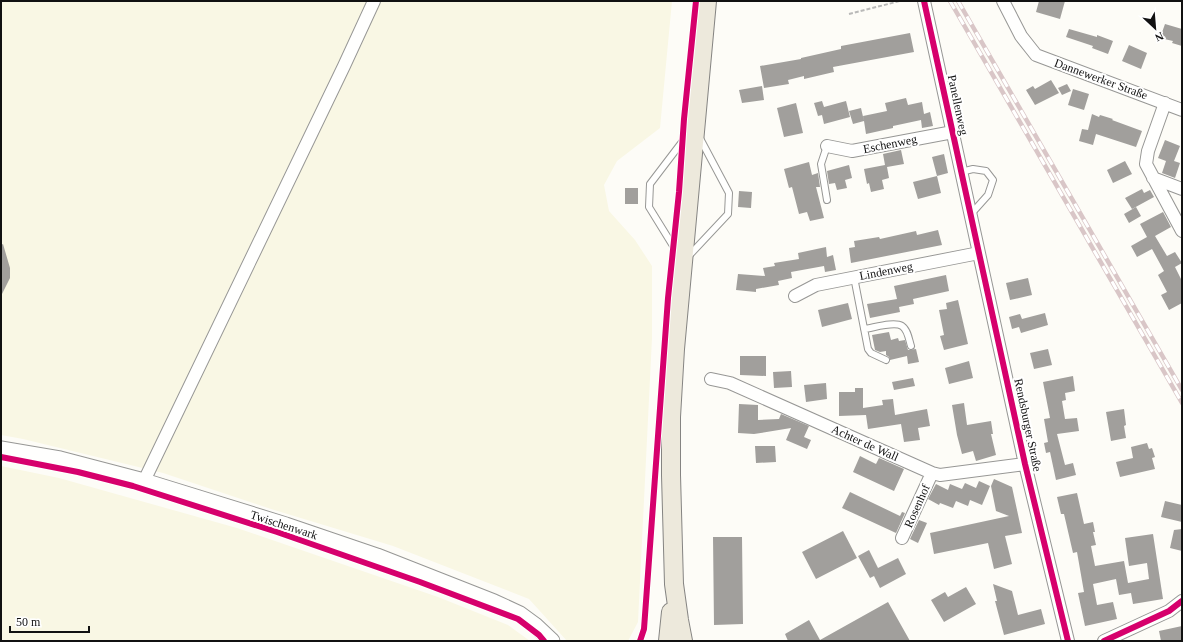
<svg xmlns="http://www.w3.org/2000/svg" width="1183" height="642" font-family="Georgia,serif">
  <rect width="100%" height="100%" fill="#fdfcf7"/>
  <!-- farmland -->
  <path fill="#f9f7e4" d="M1,1H672L660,128L617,161L604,185L609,211L635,240L652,266V338L638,622L628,641H567L529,599L393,546L271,509L163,473L23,439L1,435Z
    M1,466L59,478L237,528L438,597L508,625L530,641H1Z"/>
  <!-- building -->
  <path fill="#a19f9c" d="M1039,1H1065L1060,19L1036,12Z
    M1165,24L1182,29V46L1172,43L1173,41L1160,38Z
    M1069,29L1097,37V35L1113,41L1108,54L1092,48L1093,46L1066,37Z
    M910,33L914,52L833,67L834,72L804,79V76L788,80L789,84L764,88L760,66L801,59V58L841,49V46Z
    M1129,45L1147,53L1141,69L1122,61Z
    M1051,80L1059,93L1035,105L1026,90L1033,86L1035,89Z
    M1067,84L1071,91L1062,95L1058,88Z
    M762,86L764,100L742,103L739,90Z
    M1073,89L1089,94L1084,110L1068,105Z
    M906,98L908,105L922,102L924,114L930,112L933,126L922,128L921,120L893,126V128L866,134L864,121L853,124L849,111L861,108L864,121L863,116L887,111L885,103Z
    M822,101L824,107L846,101L850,117L824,124L822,115L818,116L814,103Z
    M796,103L803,133L784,137L777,108Z
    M1092,114L1099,117L1100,115L1113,119L1112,120L1142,131L1136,147L1096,134L1093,145L1079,141L1082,129L1088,130Z
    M1165,140L1180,146L1174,161L1180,163L1175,178L1162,173L1166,161L1158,158Z
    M901,150L904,164L887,167L889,178L882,180L884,189L871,192L869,183L867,184L864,169L885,165L883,154Z
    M944,154L948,173L937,176L932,157Z
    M1125,161L1132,174L1113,183L1107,170Z
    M809,162L812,175L818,173L820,187H816L824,218L810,221L807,212L799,214L792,187L789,188L784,169Z
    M849,165L852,178L845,180L847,188L837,190L835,183L829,184L827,171Z
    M937,176L941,193L918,199L913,182Z
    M625,188H638V204H625Z
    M1142,189L1144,193L1150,190L1154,197L1132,209L1125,198Z
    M739,191L752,192L751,208L738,207Z
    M1136,207L1141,216L1129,223L1124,214Z
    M1163,212L1171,227L1155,236L1167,256L1175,252L1182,263L1175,267L1182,281V303L1169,310L1161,295L1167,292L1158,275L1164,271L1152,249L1137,257L1131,246L1147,237L1140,224Z
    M938,230L942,245L851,263L849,248L855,247L854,241L879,237L880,239L916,231L917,235Z
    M3,244L10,268V278L1,296V245Z
    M826,247L827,257L833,255L836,270L825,272L824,266L791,272L792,278L778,281L779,285L756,289V292L736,290L738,274L765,276L763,268L775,266L774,263L799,259L798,253Z
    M946,275L949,291L913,299L914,304L899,307L900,312L870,318L867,304L897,299L894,286Z
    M1028,278L1032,295L1010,300L1006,283Z
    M958,300L968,344L944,350L940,336L944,335L939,310L947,309L946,303Z
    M848,303L852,319L822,327L818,310Z
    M1045,313L1048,325L1021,333L1019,327L1012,329L1009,317L1020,314L1022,319Z
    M889,332L891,340L898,338L899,341L905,340L908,350L916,349L919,362L908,364L907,356L890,360L889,357L886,355V351L880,352L875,350L872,335Z
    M1048,349L1052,365L1034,369L1030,353Z
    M740,356H766V376L740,375Z
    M969,361L973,378L949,384L945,368Z
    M791,371L792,387L774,388L773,372Z
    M1073,376L1075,391L1065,393L1066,400L1062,401L1065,419L1077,418L1079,431L1057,434L1065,465L1073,463L1076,475L1056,480L1050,452L1046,453L1044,443L1048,442L1044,419L1050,418L1043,382Z
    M913,378L915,386L894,390L892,382Z
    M826,383L827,399L806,402L804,385Z
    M855,388H863V408L883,405L882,400L893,399L895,415L927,409L930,426L918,428L920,440L904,442L901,424L868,429L866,415L839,416V392H855Z
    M964,403L967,425L991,421L993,434H991L996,455L976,461L973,451L962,454L957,435L952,405Z
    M739,404L758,405V420L779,419L781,414L809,426L804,437L811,440L807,449L786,440L791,428L754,434L738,433Z
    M1124,409L1126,425L1124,426L1126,438L1111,441L1106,412Z
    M1147,443L1149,449L1152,448L1155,457L1152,458L1155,469L1120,477L1116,462L1133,458L1131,447Z
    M755,446H775L776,462L756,463Z
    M860,456L876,464L879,458L904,469L894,491L853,472Z
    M994,479L1012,487L1022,533L1005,536L1012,564L994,569L988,543L934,554L930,533L1009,516L996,511L991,486Z
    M979,481L990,486L982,505L970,500L968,506L956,501L953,508L940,503L939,505L928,499L936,484L948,490L950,484L962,489L965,483L976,488Z
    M850,492L900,516L902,512L905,513L896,533L842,508Z
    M1077,493L1084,524L1093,522L1095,532H1093L1096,545L1091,546L1095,566L1124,561L1128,583L1149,579L1147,563L1129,566L1125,538L1153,534L1163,599L1133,604L1131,593L1119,595L1116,579L1093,584L1097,605L1113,602L1117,619L1085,626L1078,593L1084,592L1077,552L1073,553L1064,514H1061L1057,497Z
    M1165,501L1182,505V522L1161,517Z
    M919,520L927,523L918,543L910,539Z
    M1182,529V551L1170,548L1174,530Z
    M843,531L857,558L816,579L802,552Z
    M713,537H742L743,624L714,625Z
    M869,550L878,568L898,558L906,574L880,588L874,576L870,578L858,556Z
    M993,584L1012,591L1018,615L1041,609L1045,624L1004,635L995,601H997Z
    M966,587L976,604L944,622L931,600L945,592L948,597Z
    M888,602L910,641H788L785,634L809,620L820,640Z
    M1182,626V641H1161L1159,631Z"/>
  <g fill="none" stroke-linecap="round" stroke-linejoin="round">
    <!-- service casing -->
    <g stroke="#979795" stroke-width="8">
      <path id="service" d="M695,129L729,193L728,214L683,262L649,207L650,184L682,142Z
        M827,146L821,164L827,200
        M961,172L973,169L986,171L993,180L988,195L971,214
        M854,277L868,349L871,353L886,360
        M864,329C873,328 894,321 902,326C908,330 909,340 911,346"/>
    </g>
    <!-- minor casing -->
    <g stroke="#979795" stroke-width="14">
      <path id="minor" d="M924,1L1025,464L1068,641
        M1003,1L1021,36L1036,55L1182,110
        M1165,103L1148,151L1146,164L1182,231
        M827,146L852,151L953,132
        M1153,178L1182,189
        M795,296L816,285L979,253
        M711,379L730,383L932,473L940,475L1025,464
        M144,481L344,66L374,1
        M902,538L932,473
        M1104,641L1169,611L1182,601"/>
    </g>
    <!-- tertiary casing -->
    <g stroke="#979795" stroke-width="17">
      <path id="tertiary" d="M1,449L60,459L144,481L286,525L377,556L494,602L520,614L535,625L552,641"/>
    </g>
    <!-- primary casing -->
    <g stroke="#858482" stroke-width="20">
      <path id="primary" d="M668,641L671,612
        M683,641L679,620L674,584L671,475V417L675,349L707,1"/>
    </g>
    <!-- path -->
    <path stroke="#b9b9b8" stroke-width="2" stroke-dasharray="4 2" stroke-linecap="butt" d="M849,14L900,1"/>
    <!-- service -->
    <use href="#service" stroke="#fffffe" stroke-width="6"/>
    <!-- minor -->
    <use href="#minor" stroke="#fffffe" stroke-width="12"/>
    <!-- tertiary -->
    <use href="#tertiary" stroke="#fffffe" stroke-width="15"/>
    <!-- primary -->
    <use href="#primary" stroke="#ede9dc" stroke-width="18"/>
    <!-- rail casing -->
    <g stroke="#d9c6c7" stroke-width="4.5">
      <path id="rail" d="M950,1L1182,403
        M958,1L1182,390"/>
    </g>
    <!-- rail -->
    <use href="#rail" stroke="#fff" stroke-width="3" stroke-dasharray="9" stroke-linecap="butt"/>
    <!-- cycleway casing -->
    <g stroke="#fff" stroke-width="8">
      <path id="cycleway" d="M924,1L1025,464L1068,641
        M1,457L78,472L133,486L277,532L420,582L518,619L539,635L544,641
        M640,641L644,629L668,298L679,192L684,119L696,1
        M1104,641L1169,611L1182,601"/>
    </g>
    <!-- cycleway -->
    <use href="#cycleway" stroke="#d6006c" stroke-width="6"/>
  </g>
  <g text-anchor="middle" stroke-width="4" stroke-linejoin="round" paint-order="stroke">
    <!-- street labels -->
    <g font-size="12" fill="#111" stroke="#fff">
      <text transform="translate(1101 79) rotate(20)" y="4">Dannewerker Straße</text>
      <text transform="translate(958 105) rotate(78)" y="4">Panellenweg</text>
      <text transform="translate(890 144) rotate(-11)" y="4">Eschenweg</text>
      <text transform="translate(886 271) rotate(-11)" y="4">Lindenweg</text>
      <text transform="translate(1028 425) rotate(78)" y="4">Rendsburger Straße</text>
      <text transform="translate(865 443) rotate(24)" y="4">Achter de Wall</text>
      <text transform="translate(917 506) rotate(-66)" y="4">Rosenhof</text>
      <text transform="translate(284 525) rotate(18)" y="4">Twischenwark</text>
    </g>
  </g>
  <!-- border -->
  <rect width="1183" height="642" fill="none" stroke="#111111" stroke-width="4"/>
  <!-- north arrow -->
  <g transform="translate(1155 28) rotate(154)" stroke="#ffffff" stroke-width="3" paint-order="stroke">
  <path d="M0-3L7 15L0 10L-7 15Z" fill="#111111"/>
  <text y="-6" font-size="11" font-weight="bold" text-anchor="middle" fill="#111111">N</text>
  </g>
  <!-- scale -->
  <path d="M10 626v6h79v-6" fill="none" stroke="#111111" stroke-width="2"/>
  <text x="16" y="626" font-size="12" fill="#111111" stroke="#ffffff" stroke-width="3" paint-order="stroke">50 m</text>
</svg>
